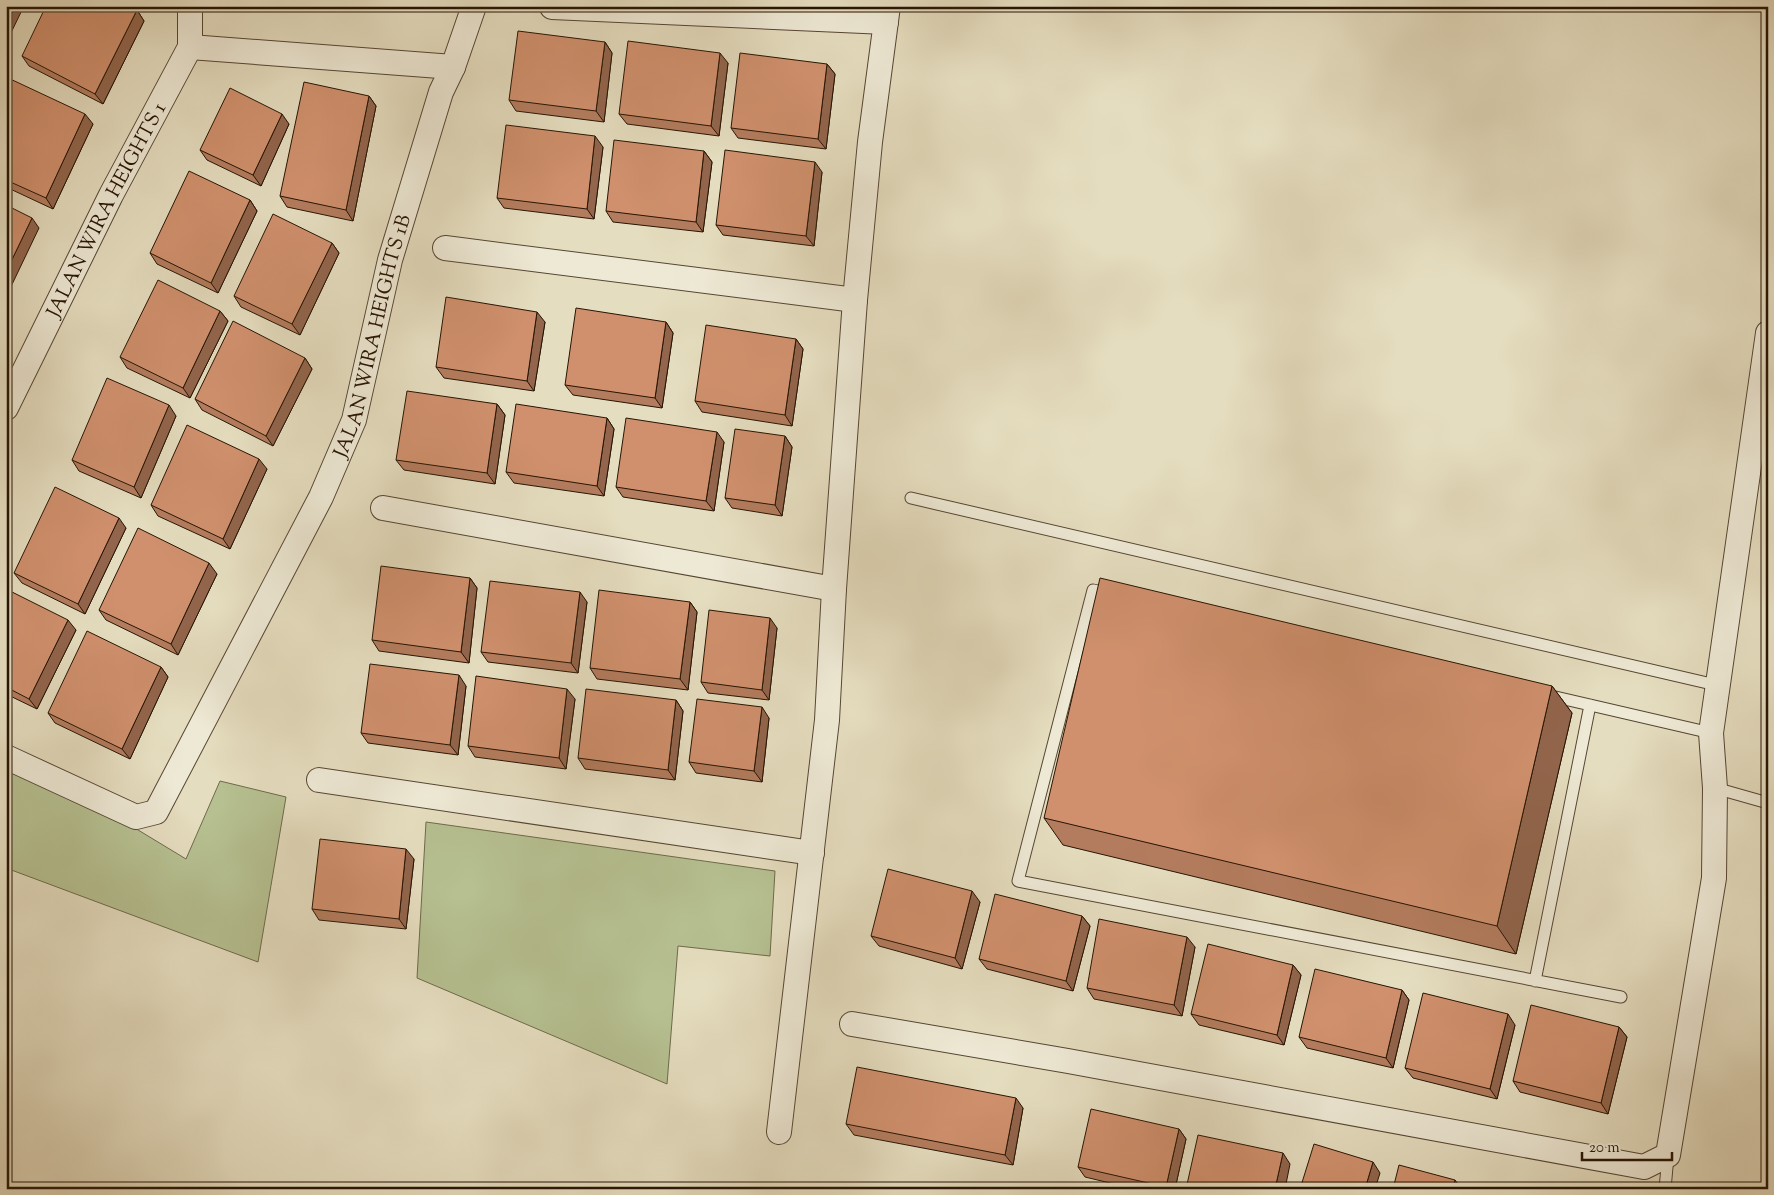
<svg xmlns="http://www.w3.org/2000/svg" width="1774" height="1195" font-family="'Sorts Mill Goudy',serif">
  <rect width="100%" height="100%" fill="#e5ddbf"/>
  <filter id="stains"><feTurbulence type="fractalNoise" baseFrequency=".004" numOctaves="4"/><feColorMatrix values="0 0 0 0 .2 0 0 0 0 .09 0 0 0 0 .02 0 0 0 .5 -.17"/></filter>
  <radialGradient id="worn" r=".72"><stop offset=".6" stop-color="#630" stop-opacity="0"/><stop offset="1" stop-color="#630" stop-opacity=".3"/></radialGradient>
  <!-- green -->
  <path fill="#b6c091" stroke="#6e6a4a" d="M6,764L115,816L186,859L220,781L286,797L258,962L6,868Z
    M426,822L775,871L770,956L678,946L667,1084L417,978Z"/>
  <g fill="none" stroke-linecap="round" stroke-linejoin="round">
    <!-- service casing -->
    <g stroke="#564633" stroke-width="13">
      <path id="service" d="M911,498L1716,685
        M1113,594L1093,590L1018,881L1621,997
        M1547,695L1711,733
        M1715,788L1768,803
        M1535,981L1590,705
        M1665,1189L1668,1156"/>
    </g>
    <!-- minor casing -->
    <g stroke="#564633" stroke-width="26">
      <g id="minor">
        <path d="M552,7L886,22"/>
        <path d="M190,47L453,67"/>
        <path d="M445,248L855,300"/>
        <path id="s1" d="M6,408L111,195L190,47V6"/>
        <path d="M383,508L834,589"/>
        <path id="s2" d="M6,757L136,817L156,812L321,497L354,420L390,260L441,92L453,67L474,6"/>
        <path d="M319,780L812,853"/>
        <path d="M852,1024L1068,1061L1644,1167L1668,1155L1714,878L1715,788L1711,733L1768,333"/>
        <path d="M779,1132L827,720L834,589L855,300L870,142L888,6"/>
      </g>
    </g>
    <!-- service -->
    <use href="#service" stroke="#eee9d5" stroke-width="11"/>
    <!-- minor -->
    <use href="#minor" stroke="#eee9d5" stroke-width="24"/>
  </g>
  <!-- wall -->
  <path fill="#b37c5e" stroke="#271404" d="M137,10L144,21L103,104L29,66L22,56Z
    M605,42L612,53L604,122L516,111L509,100Z
    M728,63L719,136L627,124L619,114Z
    M827,64L835,74L826,149L738,138L731,128Z
    M6,77L93,124L53,209L6,187Z
    M369,96L376,106L353,221L287,207L280,196Z
    M289,124L261,186L207,160L200,150Z
    M603,147L594,219L504,208L497,198Z
    M704,151L712,162L703,232L613,222L606,211Z
    M822,172L814,246L723,235L716,225Z
    M250,200L257,211L218,293L157,264L150,253Z
    M332,243L339,253L300,335L241,307L234,296Z
    M220,311L228,321L190,398L127,368L120,357Z
    M545,322L534,391L444,378L436,367Z
    M666,322L673,333L662,408L573,395L565,385Z
    M796,339L803,349L792,426L702,412L695,401Z
    M305,358L312,369L273,446L202,410L195,399Z
    M497,404L505,415L495,484L404,470L396,460Z
    M176,416L141,498L79,471L72,460Z
    M607,418L614,429L604,496L514,483L506,472Z
    M785,436L792,447L782,516L732,508L725,498Z
    M724,442L714,511L623,497L616,487Z
    M267,469L230,549L158,516L151,505Z
    M126,528L85,614L22,583L14,573Z
    M217,574L178,655L106,620L99,610Z
    M470,578L477,588L469,663L379,651L372,640Z
    M6,589L76,630L37,709L6,694Z
    M587,602L578,673L488,662L481,652Z
    M690,602L697,612L688,690L597,679L590,668Z
    M777,628L769,700L708,693L701,682Z
    M161,667L168,677L130,759L55,723L48,713Z
    M466,686L458,755L368,743L361,733Z
    M1552,686L1572,713L1516,954L1063,845L1044,818Z
    M575,699L566,769L475,757L468,746Z
    M676,700L683,711L675,780L585,769L578,758Z
    M769,718L762,782L696,773L689,762Z
    M414,859L406,929L319,920L312,909Z
    M980,902L962,969L879,946L871,936Z
    M1082,916L1090,926L1073,991L987,969L979,959Z
    M1195,947L1182,1016L1094,999L1087,988Z
    M1293,965L1301,975L1284,1045L1199,1025L1191,1014Z
    M1402,990L1409,1000L1393,1068L1307,1048L1299,1037Z
    M1515,1025L1497,1099L1413,1078L1405,1068Z
    M1619,1027L1627,1037L1608,1114L1520,1092L1513,1081Z
    M1023,1108L1013,1165L854,1135L846,1124Z
    M1179,1129L1186,1139L1175,1189H1135L1085,1177L1078,1167Z"/>
  <!-- shaded-wall -->
  <path fill="#92654c" stroke="#271404" d="M11,6H24L6,43V17Z
    M137,10L144,21L103,104L95,94Z
    M605,42L612,53L604,122L596,111Z
    M720,53L728,63L719,136L711,126Z
    M827,64L835,74L826,149L818,139Z
    M369,96L376,106L353,221L346,210Z
    M85,114L93,124L53,209L46,198Z
    M282,114L289,124L261,186L253,175Z
    M595,136L603,147L594,219L587,209Z
    M704,151L712,162L703,232L696,222Z
    M815,162L822,172L814,246L806,236Z
    M250,200L257,211L218,293L211,283Z
    M32,218L39,228L6,297V272Z
    M332,243L339,253L300,335L292,324Z
    M220,311L228,321L190,398L183,388Z
    M537,312L545,322L534,391L527,381Z
    M666,322L673,333L662,408L655,398Z
    M796,339L803,349L792,426L785,415Z
    M305,358L312,369L273,446L266,436Z
    M497,404L505,415L495,484L487,473Z
    M169,405L176,416L141,498L134,487Z
    M607,418L614,429L604,496L597,486Z
    M717,432L724,442L714,511L706,501Z
    M785,436L792,447L782,516L775,505Z
    M259,459L267,469L230,549L223,539Z
    M119,518L126,528L85,614L78,604Z
    M209,563L217,574L178,655L171,644Z
    M470,578L477,588L469,663L461,652Z
    M580,592L587,602L578,673L571,663Z
    M690,602L697,612L688,690L680,679Z
    M770,618L777,628L769,700L762,690Z
    M68,620L76,630L37,709L29,699Z
    M161,667L168,677L130,759L122,749Z
    M459,675L466,686L458,755L450,745Z
    M1552,686L1572,713L1516,954L1497,926Z
    M567,689L575,699L566,769L559,758Z
    M676,700L683,711L675,780L668,770Z
    M762,707L769,718L762,782L754,771Z
    M406,849L414,859L406,929L399,919Z
    M972,891L980,902L962,969L955,958Z
    M1082,916L1090,926L1073,991L1066,981Z
    M1187,937L1195,947L1182,1016L1174,1005Z
    M1293,965L1301,975L1284,1045L1277,1035Z
    M1402,990L1409,1000L1393,1068L1386,1058Z
    M1508,1014L1515,1025L1497,1099L1490,1089Z
    M1619,1027L1627,1037L1608,1114L1601,1103Z
    M1016,1098L1023,1108L1013,1165L1005,1155Z
    M1179,1129L1186,1139L1175,1189H1167L1166,1187Z
    M1283,1153L1290,1164L1285,1189H1275Z
    M1373,1162L1380,1173L1375,1189H1365Z
    M1455,1180L1462,1189H1453Z"/>
  <!-- building -->
  <path fill="#d0906d" stroke="#271404" d="M6,6H11L6,17Z
    M46,6H129L137,10L95,94L22,56Z
    M518,31L605,42L596,111L509,100Z
    M628,41L720,53L711,126L619,114Z
    M740,53L827,64L818,139L731,128Z
    M6,77L85,114L46,198L6,180Z
    M304,82L369,96L346,210L280,196Z
    M230,88L282,114L253,175L200,150Z
    M506,125L595,136L587,209L497,198Z
    M614,140L704,151L696,222L606,211Z
    M725,150L815,162L806,236L716,225Z
    M189,171L250,200L211,283L150,253Z
    M6,205L32,218L6,272Z
    M273,214L332,243L292,324L234,296Z
    M158,280L220,311L183,388L120,357Z
    M446,297L537,312L527,381L436,367Z
    M576,308L666,322L655,398L565,385Z
    M233,321L305,358L266,436L195,399Z
    M706,325L796,339L785,415L695,401Z
    M107,378L169,405L134,487L72,460Z
    M407,391L497,404L487,473L396,460Z
    M516,404L607,418L597,486L506,472Z
    M626,418L717,432L706,501L616,487Z
    M187,425L259,459L223,539L151,505Z
    M735,429L785,436L775,505L725,498Z
    M55,487L119,518L78,604L14,573Z
    M138,528L209,563L171,644L99,610Z
    M381,566L470,578L461,652L372,640Z
    M1100,578L1552,686L1497,926L1044,818Z
    M490,581L580,592L571,663L481,652Z
    M6,589L68,620L29,699L6,687Z
    M599,590L690,602L680,679L590,668Z
    M709,610L770,618L762,690L701,682Z
    M87,631L161,667L122,749L48,713Z
    M370,664L459,675L450,745L361,733Z
    M476,676L567,689L559,758L468,746Z
    M586,689L676,700L668,770L578,758Z
    M697,699L762,707L754,771L689,762Z
    M320,839L406,849L399,919L312,909Z
    M888,869L972,891L955,958L871,936Z
    M995,894L1082,916L1066,981L979,959Z
    M1099,919L1187,937L1174,1005L1087,988Z
    M1208,944L1293,965L1277,1035L1191,1014Z
    M1315,969L1402,990L1386,1058L1299,1037Z
    M1423,993L1508,1014L1490,1089L1405,1068Z
    M1531,1005L1619,1027L1601,1103L1513,1081Z
    M857,1067L1016,1098L1005,1155L846,1124Z
    M1091,1109L1179,1129L1166,1187L1078,1167Z
    M1198,1135L1283,1153L1275,1189H1186Z
    M1314,1144L1373,1162L1365,1189H1300Z
    M1399,1165L1455,1180L1453,1189H1393Z"/>
  <g text-anchor="middle" stroke-width="4" stroke-linejoin="round" paint-order="stroke">
    <!-- street labels -->
    <g font-size="20" fill="#271404" stroke="#eee9d5">
      <text dy="7" stroke="none"><textPath href="#s1" startOffset="222">JALAN WIRA HEIGHTS 1</textPath></text>
      <text dy="7" stroke="none"><textPath href="#s2" startOffset="689">JALAN WIRA HEIGHTS 1B</textPath></text>
    </g>
  </g>
  <!-- margin -->
  <rect width="1774" height="1195" fill="none" stroke="#e5ddbf" stroke-width="25"/>
  <rect x="8" y="8" width="1759" height="1180" fill="none" stroke="#271404" stroke-width="2.5"/>
  <rect x="12" y="12" width="1749" height="1170" fill="none" stroke="#271404"/>
  <!-- scale -->
  <path d="M1582 1152v8h90v-8" fill="none" stroke="#271404" stroke-width="2.5"/>
  <text x="1589" y="1152" font-size="15" fill="#271404" stroke="#eee9d5" stroke-width="4" paint-order="stroke">20 m</text>
  <rect width="100%" height="100%" filter="url(#stains)"/>
  <rect width="100%" height="100%" fill="url(#worn)"/>
</svg>
